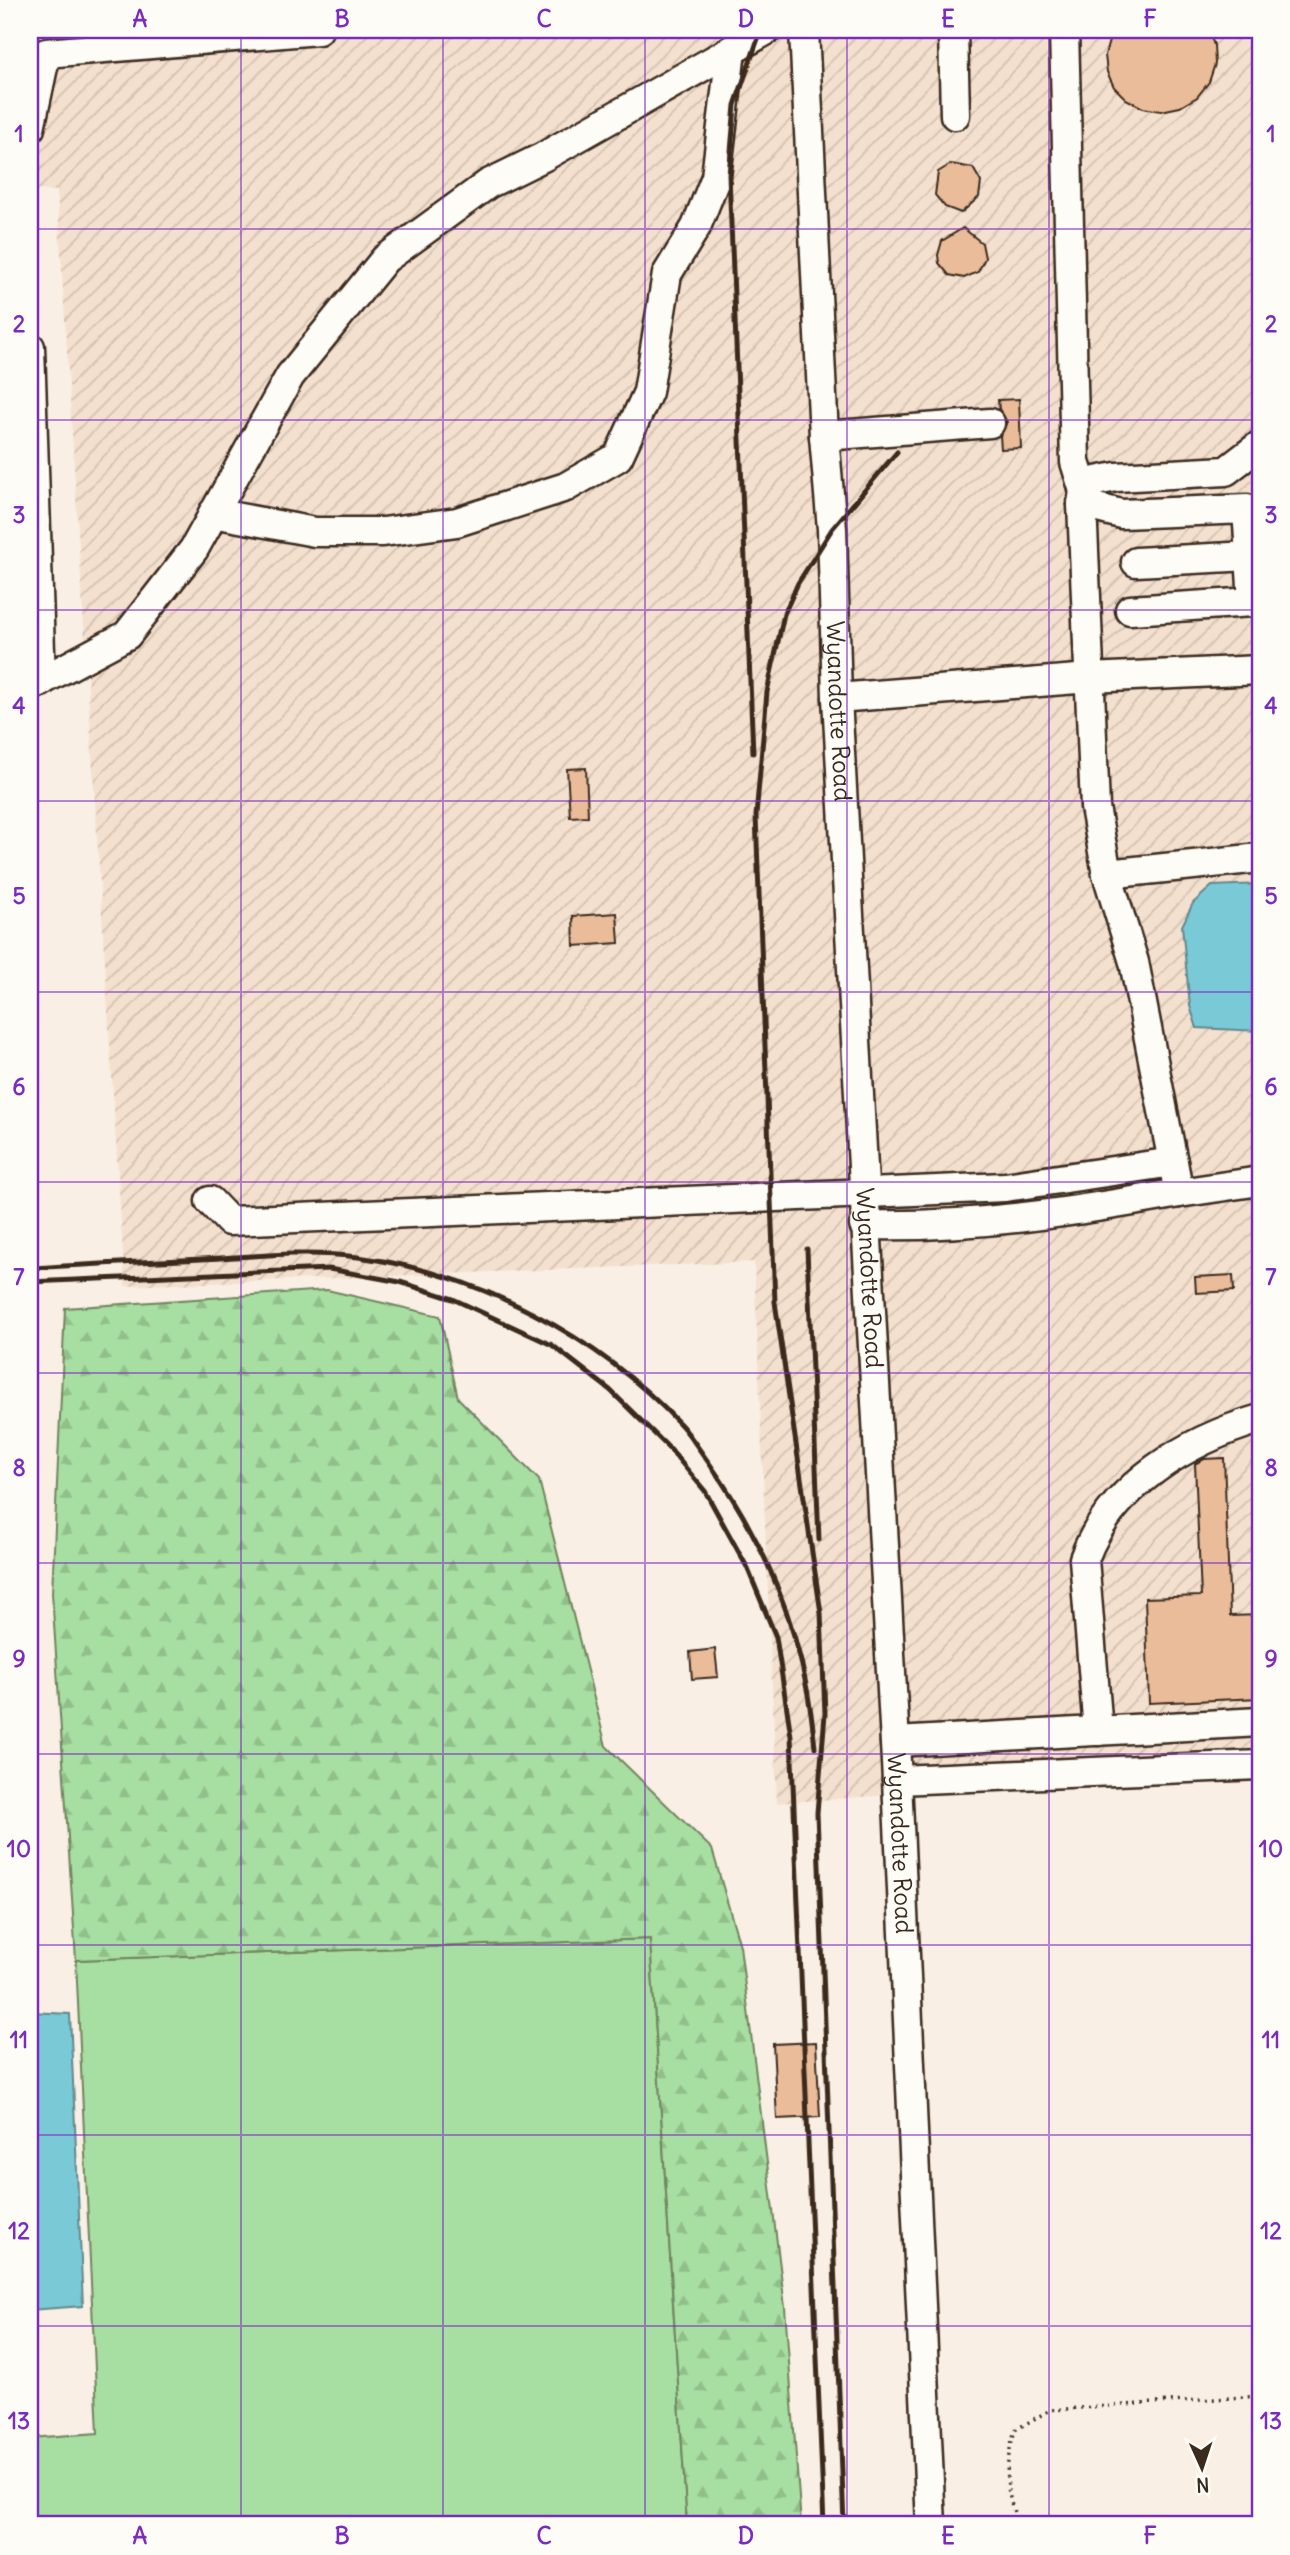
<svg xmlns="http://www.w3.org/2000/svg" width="1290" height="2555" font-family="Delius,sans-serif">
  <defs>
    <pattern id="industrial-furrows" width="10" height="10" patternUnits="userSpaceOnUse" patternTransform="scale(1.75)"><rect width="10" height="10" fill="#f4e0ce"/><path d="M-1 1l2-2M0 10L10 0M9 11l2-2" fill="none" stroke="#d2c0b0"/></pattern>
    <pattern id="forest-firs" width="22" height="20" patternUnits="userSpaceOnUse" patternTransform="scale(1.75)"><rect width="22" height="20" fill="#a7dea1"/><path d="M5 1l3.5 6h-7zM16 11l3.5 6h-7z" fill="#91bf8a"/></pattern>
  </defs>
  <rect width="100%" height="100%" fill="#f9efe4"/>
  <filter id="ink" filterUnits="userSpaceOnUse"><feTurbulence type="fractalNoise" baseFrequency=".0143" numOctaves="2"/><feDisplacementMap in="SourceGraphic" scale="14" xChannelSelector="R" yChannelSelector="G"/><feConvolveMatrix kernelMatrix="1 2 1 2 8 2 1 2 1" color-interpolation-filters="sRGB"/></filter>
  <g filter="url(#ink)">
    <!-- industrial -->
    <path fill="url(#industrial-furrows)" d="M30,30H1260V1777L946,1791L777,1803L754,1262L125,1286L57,191L30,190Z"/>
    <!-- grass -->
    <path fill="#a7dea1" stroke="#718460" stroke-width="2" d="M650,1939L687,2525H30V2438L98,2433L76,1960Z"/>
    <!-- forest -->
    <path fill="url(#forest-firs)" stroke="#718460" stroke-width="2" d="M327,1290L440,1316L458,1398L539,1480L606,1746L712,1849L740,1946L785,2307L801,2525H687L650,1939L76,1960L52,1593L65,1308Z"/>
    <!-- water -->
    <path fill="#7ac9d7" stroke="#61898d" stroke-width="2" d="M1260,884V1031L1197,1028L1190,1006L1182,926L1193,903L1212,886Z
      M30,2012L70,2014L83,2306L30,2310Z"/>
    <!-- building -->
    <path fill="#eabc9a" stroke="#3b2a1e" stroke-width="2" d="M1112,30H1208L1214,45L1215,64L1209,82L1197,97L1180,107L1161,111L1143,108L1126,99L1114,87L1107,72L1105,55Z
      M951,164L973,168L981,182L979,197L961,213L945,207L935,195L938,172Z
      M963,228L982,243L985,258L978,272L964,278L949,275L939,263L938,255L942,241Z
      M1019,399L1021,448L1001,449L1000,436L1007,422L999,409L998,400Z
      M586,768L588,816L570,817L567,769Z
      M617,913L619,943L574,946L573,916Z
      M1233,1275L1234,1291L1196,1293L1195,1277Z
      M1224,1458L1230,1616L1260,1615V1698L1149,1703L1145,1598L1201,1596L1195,1464L1204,1459Z
      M715,1649L718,1677L692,1679L690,1652Z
      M816,2042L820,2117L777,2119L773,2044Z"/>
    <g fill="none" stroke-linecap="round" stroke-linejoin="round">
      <!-- minor casing -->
      <g stroke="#3b2a1e" stroke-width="33">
        <g id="minor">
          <path id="s1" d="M804,30L824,436L832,529L837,698L897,1780L931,2525"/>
          <path d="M953,30L955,115"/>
          <path d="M1064,30L1075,462L1084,491"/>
          <path d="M30,128L46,53L318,30"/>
          <path d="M30,347L41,682"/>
          <path d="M824,436L990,423"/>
          <path d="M1260,445L1226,471L1116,477L1096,481L1084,491L1082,504L1095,807L1107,874L1134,962L1179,1193L1260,1181"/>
          <path d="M1082,504L1121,514L1247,509L1253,602L1130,610"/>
          <path d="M213,513L315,532H383L457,522L566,487L618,457L648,392L667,274L696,227L716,177L731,50"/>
          <path d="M1136,562L1250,556"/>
          <path d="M30,687L127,635L194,549L290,376L385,259L488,184L543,157L767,30"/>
          <path d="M837,698L1090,678L1260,670"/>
          <path d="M1107,874L1260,858"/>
          <path d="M210,1201L229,1221L1005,1187L1173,1162"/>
          <path d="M864,1225C971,1228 1074,1212 1179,1193"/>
          <path d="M1098,1731L1084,1559C1111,1485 1188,1440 1260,1419"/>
          <path d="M895,1742L1260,1722"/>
          <path d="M897,1780L1260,1765"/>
        </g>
      </g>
      <!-- path -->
      <path stroke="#3b2a1e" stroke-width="3.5" stroke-dasharray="2 5" stroke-linecap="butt" d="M1019,2525C1004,2489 1004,2467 1015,2430L1050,2410L1260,2396"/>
      <!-- minor -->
      <use href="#minor" stroke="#fdfcf7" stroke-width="28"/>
      <!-- rail -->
      <path stroke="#3b2a1e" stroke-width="5" d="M753,753L729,175L735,105L761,30
        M807,1249L819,1540
        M30,1268C93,1264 157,1261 220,1258C265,1255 313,1251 358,1257C478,1273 598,1336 681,1425C691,1436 700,1451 709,1463C769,1547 806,1643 815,1747
        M30,1282L329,1269L400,1282L453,1299L552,1345L610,1390L670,1449L705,1491L747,1567L776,1637L791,1736L824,2525
        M844,2525L817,1813L825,1714L821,1613L775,1302L756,816L767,692L784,614L798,583L832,529L897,452"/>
    </g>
  </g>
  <!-- grid -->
  <path fill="none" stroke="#7b2cbf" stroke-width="2" stroke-opacity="0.55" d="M241,30V2525M443,30V2525M645,30V2525M847,30V2525M1049,30V2525M30,229H1260M30,420H1260M30,610H1260M30,801H1260M30,992H1260M30,1182H1260M30,1373H1260M30,1563H1260M30,1754H1260M30,1945H1260M30,2135H1260M30,2326H1260"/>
  <g text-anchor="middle" stroke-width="5" stroke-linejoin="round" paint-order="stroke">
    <!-- street labels -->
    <g font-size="24" fill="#3b2a1e" stroke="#fdfcf7">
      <text dy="8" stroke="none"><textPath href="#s1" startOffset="682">Wyandotte Road</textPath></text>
      <text dy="8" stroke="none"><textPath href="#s1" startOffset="1250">Wyandotte Road</textPath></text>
      <text dy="8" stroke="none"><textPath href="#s1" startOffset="1816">Wyandotte Road</textPath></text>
    </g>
  </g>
  <!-- margin -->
  <rect width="1290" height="2555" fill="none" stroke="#fdfcf7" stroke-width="77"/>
  <!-- north arrow -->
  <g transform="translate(1202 2468) rotate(177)" stroke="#fdfcf7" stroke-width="5" paint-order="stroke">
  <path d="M0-5L12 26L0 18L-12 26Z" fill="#3b2a1e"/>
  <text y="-10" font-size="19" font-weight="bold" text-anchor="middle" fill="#3b2a1e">N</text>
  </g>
  <rect x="38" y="38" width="1214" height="2478" fill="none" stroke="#7b2cbf" stroke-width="2.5"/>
  <g font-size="23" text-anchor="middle" font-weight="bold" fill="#7b2cbf">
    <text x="140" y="27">A</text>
    <text x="342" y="27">B</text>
    <text x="544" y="27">C</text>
    <text x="746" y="27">D</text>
    <text x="948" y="27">E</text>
    <text x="1150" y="27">F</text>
    <text x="19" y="142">1</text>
    <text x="1271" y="142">1</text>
    <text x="19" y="332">2</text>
    <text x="1271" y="332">2</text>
    <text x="19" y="523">3</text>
    <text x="1271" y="523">3</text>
    <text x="19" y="714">4</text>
    <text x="1271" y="714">4</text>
    <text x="19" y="904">5</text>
    <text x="1271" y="904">5</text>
    <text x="19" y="1095">6</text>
    <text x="1271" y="1095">6</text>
    <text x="19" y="1285">7</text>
    <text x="1271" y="1285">7</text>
    <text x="19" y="1476">8</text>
    <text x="1271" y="1476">8</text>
    <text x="19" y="1667">9</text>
    <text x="1271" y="1667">9</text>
    <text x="19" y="1857">10</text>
    <text x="1271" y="1857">10</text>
    <text x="19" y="2048">11</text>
    <text x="1271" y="2048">11</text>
    <text x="19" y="2239">12</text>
    <text x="1271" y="2239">12</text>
    <text x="19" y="2429">13</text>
    <text x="1271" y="2429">13</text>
    <text x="140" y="2544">A</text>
    <text x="342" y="2544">B</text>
    <text x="544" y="2544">C</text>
    <text x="746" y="2544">D</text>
    <text x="948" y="2544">E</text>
    <text x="1150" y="2544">F</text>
  </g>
</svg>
